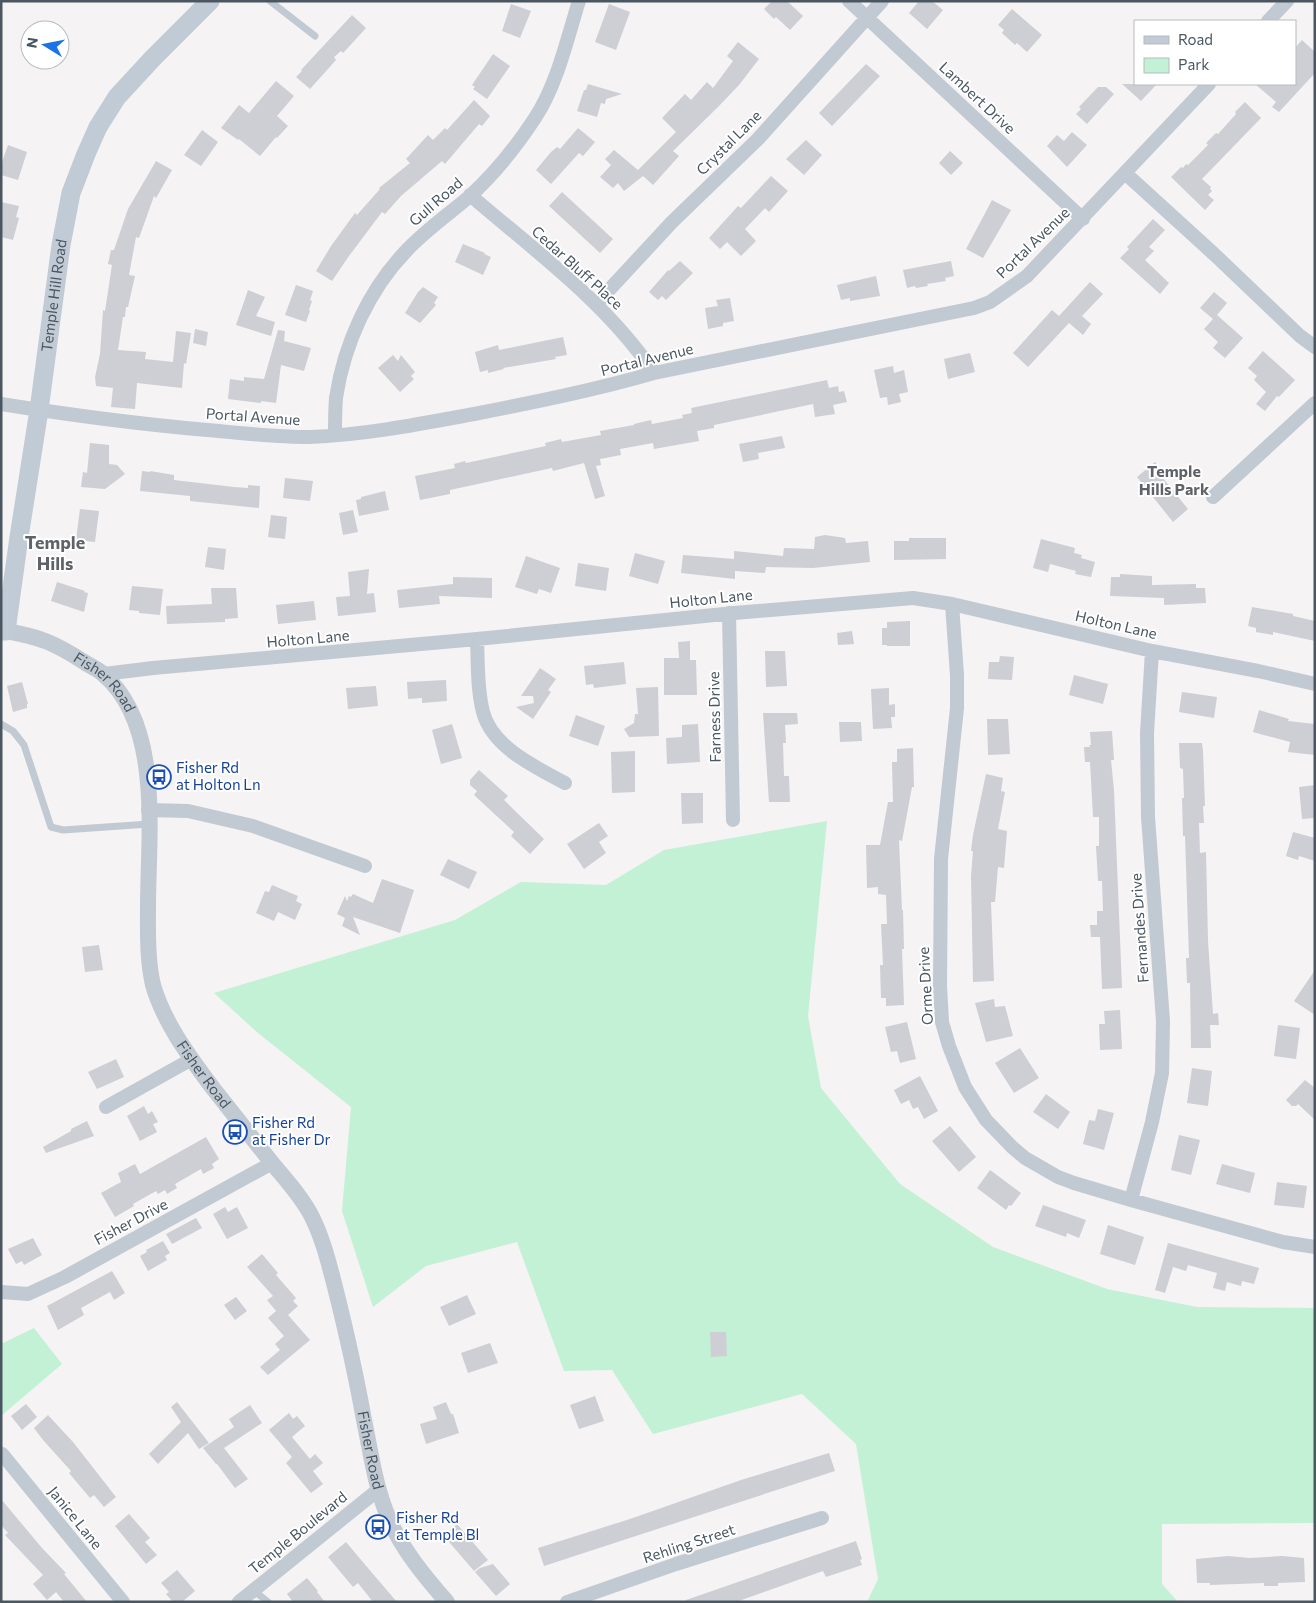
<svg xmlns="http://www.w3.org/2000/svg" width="1316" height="1603" font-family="Commissioner,sans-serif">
  <rect width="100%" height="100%" fill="#f5f3f3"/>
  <!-- green -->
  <path fill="#c3f1d5" d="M827,821L808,1016L821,1088L900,1184L993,1247L1107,1289L1197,1307L1315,1308V1523L1162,1524V1584L1178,1602H867L878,1579L856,1444L802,1394L653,1434L612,1370L564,1371L517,1242L426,1266L373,1307L342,1211L351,1107L258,1033L214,993L455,920L521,882L606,885L664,850Z
    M34,1328L62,1364L1,1416V1344Z"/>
  <!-- building -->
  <path fill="#cdcfd5" d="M772,1H787L803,16L790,30L776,17L774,19L764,9Z
    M919,1H932L943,10L927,29L909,13Z
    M511,4L531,11L520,38L502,31Z
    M609,4L630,12L616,50L595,42Z
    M1012,9L1042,35L1027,52L1017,43L1015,45L1002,33L1004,30L998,25Z
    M352,15L366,28L345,51L343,53L341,51L334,57L336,60L310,89L296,77L302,71L301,70Z
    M1302,40L1315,52V73L1279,112L1272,107L1276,102L1255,84H1295V48Z
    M738,42L759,59L739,85L718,107L673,151L679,156L653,185L643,176L624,191L618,183L613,188L600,177L611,165L605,159L614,150L638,170L676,132L662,118L685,94L691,100L707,82L713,88L733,61L727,56Z
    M493,54L510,66L487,99L473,89L475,87L472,85Z
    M866,64L880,76L832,126L819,113Z
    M276,81L294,96L277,116L288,126L277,138L276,137L260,156L239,139L238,140L221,128L239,105L249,113Z
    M588,84L622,94L606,99L605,104L601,103L597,117L577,111L584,90H586Z
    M1122,84H1157L1141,101Z
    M1098,87H1106L1114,94L1087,124L1076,114L1081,109L1079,107Z
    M474,100L490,116L482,126L479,124L445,164L442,161L401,196L385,214L382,212L349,256L332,281L316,271L331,246L355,213L357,215L380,189L379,188L410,163L406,159L428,135L433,140L445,128L447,130Z
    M1245,102L1261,118L1202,179L1211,187L1210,189L1212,191L1208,195L1214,200L1205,210L1171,177L1181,167L1183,168L1186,164L1188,165L1208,145L1206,143L1216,133L1218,134L1236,114L1235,112Z
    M578,128L595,142L583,156L579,153L551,184L536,170L551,152L557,147L560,149Z
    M202,130L218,142L201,166L184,155Z
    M1072,132L1087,145L1067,167L1047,146L1057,135L1064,141Z
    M806,140L822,155L804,175L786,159Z
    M8,145L27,152L18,180L1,175V165Z
    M950,151L963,163L951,175L939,163Z
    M156,161L172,170L156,198L154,196L139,238L136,237L129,275L135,276L128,307H126L125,317H123L118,350L146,352L145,359L173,362L176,331L191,333L186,364L184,363L182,388L137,383L135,409L111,407L113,388L96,386L95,377L100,354L103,310L105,311L112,265L108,264L111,250H114L128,209Z
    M771,176L788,191L769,212L765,208L745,229L756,241L741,256L727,242L720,249L709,238L738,206L741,208Z
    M562,192L613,239L600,253L549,206Z
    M992,200L1011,210L983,258L966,249Z
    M1,202L19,206L16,217L19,218L13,240L1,237Z
    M1153,219L1165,230L1149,247L1154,251L1145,260L1169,283L1160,294L1120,258L1129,249L1127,247Z
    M463,244L485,253L484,254L491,257L483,275L455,262Z
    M680,261L693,273L666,300L662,296L658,300L649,292L668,270L669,271Z
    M951,261L954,276L945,278L946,281L927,284L928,286L916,288L915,286L907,288L903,270Z
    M876,276L880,296L850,301V298L841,300L837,285Z
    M1090,282L1103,294L1082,316L1091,324L1083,335L1069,323L1028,367L1013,353L1052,310L1059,316Z
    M296,285L313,291L310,300L312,301L309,310L310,311L306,322L285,315Z
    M423,287L438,297L434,303L436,305L420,323L405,313L418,292Z
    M248,290L265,297L256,316L275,322L271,336L236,325Z
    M1214,292L1227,303L1217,315L1243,338L1225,358L1213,348L1218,342L1204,329L1213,319L1200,308Z
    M730,298L734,321L723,323V326L708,329L705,308L718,306L716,300Z
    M195,329L208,332L206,346L193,343Z
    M278,330L285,331L284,341L311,348L304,371L281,365L276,403L261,401V403L228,399L230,379L244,381V377L264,379Z
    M563,337L567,355L555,357L556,359L503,368L504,369L488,373V370L480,372L475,352L498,345L499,350Z
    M1263,351L1295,380L1279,397L1277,396L1265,411L1256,404L1266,392L1254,380L1257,376L1248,368Z
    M970,353L975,372L948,379L944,359Z
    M393,355L398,361L401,355L415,372L411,376L414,379L400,392L378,368Z
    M893,366L894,373L904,370L908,392L899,394L901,402L888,405L887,397L880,398L874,370Z
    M827,380L829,388L838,386L839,392L844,391L847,402L833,405L835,414L815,417L813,404L714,425V428L697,431L699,441L654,449L653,443L620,449L621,455L600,459L601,465L596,466L605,496L595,499L584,463L553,471L552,468L450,490V494L420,500L415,476L455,468L454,464L465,461L466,463L546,446L545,443L561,439L562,442L601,435L600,431L634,425V424L651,420L652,424L683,418L682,415L692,413L691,408Z
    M782,436L785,448L758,453L759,459L743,462L739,444Z
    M90,443L109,445V464L117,465L125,474L105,489L81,487L83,472L87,473Z
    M1155,462L1165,474L1162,477L1188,509L1173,522L1137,477Z
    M142,471L150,472V471L174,475V480L234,487L248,488V485L260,486L259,508L190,501V496L140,491Z
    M285,478L313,481L310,501L283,498Z
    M385,491L389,510L359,516L356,500L361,499V497Z
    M80,509L99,511L95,542L76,540Z
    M353,510L358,532L343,535L339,513Z
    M271,515L287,517L285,539L268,537Z
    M825,535L845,538L846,543L868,541L870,562L813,568L766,567L765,573L735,571V579L681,573L683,555L734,559V551L783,556L784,548L814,549L815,537Z
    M909,538H946V559L894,560V541H909Z
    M1041,539L1075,548L1074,553L1082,555L1081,558L1095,562L1091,577L1075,574L1076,571L1050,564L1048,572L1033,568Z
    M208,547L226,549L224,570L205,567Z
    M635,553L665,561L658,584L629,576Z
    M526,556L560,568L551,593L539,589L537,594L515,587Z
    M578,563L609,568L606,591L575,586Z
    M369,569L367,594L374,593L376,612L338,616L336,597L350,596L348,572Z
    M1120,574L1152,576V585L1196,584V588H1205L1206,603L1164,605V598L1110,596L1111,577H1120Z
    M453,577L492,578V598L439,596L440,604L399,608L397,590L453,584Z
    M57,582L85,591L84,592L88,593L84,612L51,601Z
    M132,586L163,589L160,615L139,613V611L129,610Z
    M211,588H236L238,618L225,619V622L167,624L166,606L212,604Z
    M314,601L316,620L278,624L276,605Z
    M1252,607L1293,614V616L1315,621V641L1273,632V635L1256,632V628L1248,626Z
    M910,621V646H887V645H882V628H887V622Z
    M852,631L854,644L838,645L837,633Z
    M690,641V660H696L697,695H664V658H679L678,642Z
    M765,651H785L787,686L766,687Z
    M1000,656L1014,657L1012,680L988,679L989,662H999Z
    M624,662L626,684L594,688L593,684L586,685L584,666Z
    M540,668L556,679L548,690L551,692L533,719L516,707L534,703L533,696H521Z
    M1074,675L1108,684L1103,704L1069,695Z
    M446,680L447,701L422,703V698L408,699L407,682Z
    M22,682L28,704H27V708L13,712L7,686Z
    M376,686L378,706L348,709L346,688Z
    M658,687L659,736L629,737L624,729L634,723L635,714H638L636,688Z
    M889,688V705L895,704V717H891L892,728L873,729L871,689Z
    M1182,692L1217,697L1214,718L1179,712Z
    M1259,710L1289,719L1288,721L1315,724V755L1288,752L1290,742L1253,732Z
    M763,713H797L798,724L785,725L786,743H783L784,776H789L790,802H769Z
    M576,715L605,726L598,746L569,736Z
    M987,719H1008L1010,754L988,755Z
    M839,722H861L862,741L840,742Z
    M452,724L462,758L441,764L432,730Z
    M698,724L700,762L667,764L666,738L682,737V725Z
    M1112,731L1114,760H1111L1114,790L1122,988L1102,989L1100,937H1091L1090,925H1097V911H1103L1102,881H1098L1096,846H1099V817H1093L1090,762H1085L1084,747H1090L1089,745H1091L1090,732Z
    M1179,743H1202L1203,751L1205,806H1203L1204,823H1199L1200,853L1206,852L1208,941L1213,1014L1218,1013L1219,1025H1210L1211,1048H1191L1190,983H1187L1186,958H1189L1185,836H1183L1182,798H1184L1183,769L1180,768Z
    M913,748L914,787H912L902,841L899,840L902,910H903L904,949H902L904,1005L886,1006V998H881L880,965H883L881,924H887L886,895L878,894V887L867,888L866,845H880L888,802H893L892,762H897V749Z
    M635,751V792L612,793L611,752Z
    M479,770L508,796L504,800L544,839L530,854L511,836L514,832L474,795L477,791L470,785V780Z
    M986,774L1003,778L1001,791L1005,792L998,829L1007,831L1004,868L998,867L995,902H991L994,981L973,982L971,876L973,851H971L973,835Z
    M1315,785V818L1302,819L1299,787Z
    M681,793H703V823L682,824Z
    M599,823L608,836L599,842L606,853L584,869L567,844Z
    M1293,832L1315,838V861L1299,856L1298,860L1286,856Z
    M448,859L477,872L469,889L440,875Z
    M382,879L414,890L400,933L353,917L360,935L342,926L345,918L337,914L345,896L347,901L349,896L351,897L353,894L373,903Z
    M272,885L298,896L296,901L302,904L295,920L278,912L274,921L256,913L265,891L269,892Z
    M99,945L103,970L85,972L82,947Z
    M1315,970V1015L1294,1001Z
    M994,999L995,1007L1005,1006L1013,1036L986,1042L975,1003Z
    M1120,1010L1122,1049L1100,1050L1099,1024H1105L1104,1011Z
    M907,1022L916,1059L900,1063L897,1051L891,1052L885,1027Z
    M1278,1025L1300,1028L1296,1059L1274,1056Z
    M1020,1048L1039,1078L1014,1093L995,1063Z
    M116,1059L124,1077L97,1089L88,1072Z
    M1192,1068L1212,1071L1208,1106L1187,1103Z
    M920,1076L938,1111L924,1119L918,1107L913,1109L909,1100L901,1104L894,1090Z
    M1305,1080L1315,1088V1120L1298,1104L1296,1106H1292L1286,1100Z
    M1046,1094L1070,1112L1058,1129L1033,1112Z
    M144,1106L148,1114L152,1111L158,1122L153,1124L157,1132L140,1141L127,1116Z
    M1098,1109L1114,1113L1104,1150L1083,1144L1089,1120L1095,1121Z
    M87,1121L94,1136L46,1153L43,1147L71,1131V1129Z
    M950,1126L976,1157L959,1172L932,1141Z
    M1179,1135L1200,1140L1191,1175L1171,1170Z
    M206,1137L219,1159L212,1164L214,1168L203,1174L201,1169L175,1184L177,1188L167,1194L165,1190L158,1194L156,1191L133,1204L134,1206L115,1217L101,1193L121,1182L118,1173L135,1164L140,1174Z
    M1222,1164L1255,1173L1250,1193L1216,1184Z
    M990,1170L1021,1193L1011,1206L1009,1205L1006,1210L977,1188Z
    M1277,1182L1307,1186L1304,1208L1274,1205Z
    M1043,1205L1086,1220L1079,1238L1067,1233L1066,1237L1035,1226Z
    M225,1207L228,1212L237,1207L248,1228L227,1239L213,1214Z
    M196,1218L202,1228L172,1244L166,1234Z
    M1108,1225L1144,1237L1135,1265L1100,1254Z
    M33,1238L42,1255L24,1265L22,1261L16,1264L8,1249Z
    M163,1241L170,1253L165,1256L167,1260L148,1271L140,1256L147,1252L146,1250Z
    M1168,1243L1259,1268L1254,1284L1242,1281L1241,1286L1227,1282L1225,1291L1213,1288L1217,1273L1188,1265L1186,1271L1173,1267L1165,1293L1155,1290Z
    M262,1254L278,1273L276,1275L296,1298L293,1301L298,1306L288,1315L310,1340L268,1375L260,1367L280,1350L275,1344L284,1336L268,1318L276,1311L267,1300L273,1296L247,1267Z
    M112,1271L125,1293L114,1300L110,1292L81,1308L84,1315L58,1330L47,1306Z
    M467,1295L476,1314L449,1326L440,1307Z
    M236,1297L247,1311L235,1320L224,1305Z
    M710,1332H726L727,1356L711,1357Z
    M490,1343L498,1363L468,1373L461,1353Z
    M595,1396L604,1421L579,1429L570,1405Z
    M177,1402L209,1443L199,1449L188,1433L158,1464L149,1454L181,1422L171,1407Z
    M446,1402L451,1414H453L459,1433L426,1444L420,1424L437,1419L433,1407Z
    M26,1404L37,1417L22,1430L11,1416Z
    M250,1405L262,1423L224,1448L248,1479L235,1488L217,1464H216L203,1448L234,1427L229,1419Z
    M289,1413L293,1419L297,1416L305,1426L292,1437L310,1459L315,1454L323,1463L313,1471L323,1484L311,1493L286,1463L292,1457L269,1430Z
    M48,1415L73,1442L116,1497L104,1507L94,1495L90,1498L69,1473L71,1471L43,1440L34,1428Z
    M829,1453L835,1471L544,1566L538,1548L630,1519L741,1480Z
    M1,1499L42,1548L66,1573L64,1574L87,1602H64L56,1592L47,1600L33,1584L43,1575L5,1535L8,1533L1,1525Z
    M129,1514L150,1538L145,1542L157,1555L146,1564L115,1526Z
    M457,1524L488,1560L474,1571L444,1536Z
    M856,1541L862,1559L860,1560L862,1565L826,1577L823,1571L736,1602H686V1600Z
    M346,1542L373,1574L397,1602H373L358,1583L353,1587L328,1557Z
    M1228,1556L1250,1558L1282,1556L1304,1558L1305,1582L1278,1583V1586H1264V1583L1210,1585V1583H1197L1196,1559Z
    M493,1564L510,1584L496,1596L475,1572L480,1568Z
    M177,1570L195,1591L182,1602H173L166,1594L169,1592L161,1583Z
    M307,1578L318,1591L317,1592L325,1602H293L287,1594Z"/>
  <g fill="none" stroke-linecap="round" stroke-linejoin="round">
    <!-- service -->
    <path stroke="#c1cad2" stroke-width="7" d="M270,1L315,36
      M1,724L13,731L24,745L51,827L63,830L149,824
      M253,1590L268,1602"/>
    <!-- minor -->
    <path stroke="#c1cad2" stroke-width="14" d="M849,1L1083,219
      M1268,21L1287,1
      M1125,173L1215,255L1300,336L1315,347
      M470,195C535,251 606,302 654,373
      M596,304L672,222L758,139L882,1
      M1,404C70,415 138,424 207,430C241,433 275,437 309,437C364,435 420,424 474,414C535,402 595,390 654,373L974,308L990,302L1027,276L1209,84
      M335,435C335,423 335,410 336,398C344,344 369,289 407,250C426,230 449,214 470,196C494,174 518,144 535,118C557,85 567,39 579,1
      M1213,497L1315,403
      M952,604L957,675V708L941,859L940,986L942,1022L949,1046L965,1087L986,1120L1012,1147L1025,1158L1058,1177L1074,1183L1131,1200L1283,1242L1315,1247
      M729,613L733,820
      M477,639C478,663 477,689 483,712C492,747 535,767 565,783
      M104,674L153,668L477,639L734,613L913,598L952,604L1152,651L1258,671L1315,684
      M148,810L188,811L253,826L365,866
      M106,1107L192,1059
      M1131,1200L1152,1122L1162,1073L1163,1021L1148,817L1147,733L1152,651
      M1,1292L28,1294L65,1277L272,1163
      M2,1454L123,1602
      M239,1602L378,1490
      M567,1602L676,1564L822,1518"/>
    <!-- tertiary -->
    <path stroke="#c1cad2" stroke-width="16" id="s1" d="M6,631C40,637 55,643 84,662C90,666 98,669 103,674C163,725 148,835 148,906C148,931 147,959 153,985C164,1023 189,1056 212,1087C232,1112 252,1138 272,1163C286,1180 302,1197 312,1217C323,1239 329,1264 335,1287C346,1331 356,1375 364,1420C371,1453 375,1487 389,1519C402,1549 425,1577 447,1602"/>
    <!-- secondary -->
    <path stroke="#c1cbd6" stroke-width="19" id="s2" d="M1,631H6L19,537L39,410L61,245L71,193L86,154L98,127L117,97L153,58L210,1"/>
  </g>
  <!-- icons -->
  <defs>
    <g id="bus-ring" transform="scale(1.25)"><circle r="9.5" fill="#fff" stroke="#1a4fb4" stroke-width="1.5"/><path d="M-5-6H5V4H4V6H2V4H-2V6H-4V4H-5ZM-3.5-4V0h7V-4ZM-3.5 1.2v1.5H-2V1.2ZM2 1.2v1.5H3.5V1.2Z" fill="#1a4fb4"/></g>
  </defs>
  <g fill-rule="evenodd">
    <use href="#bus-ring" x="159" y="777"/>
    <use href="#bus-ring" x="235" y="1132"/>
    <use href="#bus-ring" x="378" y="1527"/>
  </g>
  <g text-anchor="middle" stroke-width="4" stroke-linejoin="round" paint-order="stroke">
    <!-- street labels -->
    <g font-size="15" fill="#4a5661" stroke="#fff">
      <text transform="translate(977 98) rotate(43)" y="5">Lambert Drive</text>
      <text transform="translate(729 143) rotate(-45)" y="5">Crystal Lane</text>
      <text transform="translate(436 202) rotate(-41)" y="5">Gull Road</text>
      <text transform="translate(1033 243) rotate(-44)" y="5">Portal Avenue</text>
      <text transform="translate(577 268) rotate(42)" y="5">Cedar Bluff Place</text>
      <text dy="5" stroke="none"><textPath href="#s2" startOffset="344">Temple Hill Road</textPath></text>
      <text transform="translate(647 360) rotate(-14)" y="5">Portal Avenue</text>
      <text transform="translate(253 417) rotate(4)" y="5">Portal Avenue</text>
      <text transform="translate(711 599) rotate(-6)" y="5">Holton Lane</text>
      <text transform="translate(1116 625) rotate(13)" y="5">Holton Lane</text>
      <text transform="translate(308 639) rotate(-5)" y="5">Holton Lane</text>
      <text dy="5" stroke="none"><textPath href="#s1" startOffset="114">Fisher Road</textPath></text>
      <text transform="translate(715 717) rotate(-91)" y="5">Farness Drive</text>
      <text transform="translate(1140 928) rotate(-94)" y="5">Fernandes Drive</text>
      <text transform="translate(926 986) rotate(-93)" y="5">Orme Drive</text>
      <text dy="5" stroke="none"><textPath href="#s1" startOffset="534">Fisher Road</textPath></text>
      <text transform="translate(131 1222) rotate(-28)" y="5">Fisher Drive</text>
      <text dy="5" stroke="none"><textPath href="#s1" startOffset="954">Fisher Road</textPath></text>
      <text transform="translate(75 1518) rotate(51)" y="5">Janice Lane</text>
      <text transform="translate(298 1533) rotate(-39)" y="5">Temple Boulevard</text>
      <text transform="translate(689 1544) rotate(-18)" y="5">Rehling Street</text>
    </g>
    <!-- transit labels -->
    <g font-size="15" fill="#164399" stroke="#fff" text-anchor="start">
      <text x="176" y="773">Fisher Rd<tspan x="176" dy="17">at Holton Ln</tspan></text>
      <text x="252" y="1128">Fisher Rd<tspan x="252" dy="17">at Fisher Dr</tspan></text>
      <text x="396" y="1523">Fisher Rd<tspan x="396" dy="17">at Temple Bl</tspan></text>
    </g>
    <!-- neighbourhood labels -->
    <g font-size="16" font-weight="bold" fill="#5f6368" stroke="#fff">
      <text x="1174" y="477">Temple<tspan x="1174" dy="18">Hills Park</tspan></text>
    </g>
    <!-- quarter labels -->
    <g font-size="18" font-weight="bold" fill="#5f6368" stroke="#fff">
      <text x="55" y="549">Temple<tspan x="55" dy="21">Hills</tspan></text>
    </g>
  </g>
  <!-- border -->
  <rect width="1316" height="1603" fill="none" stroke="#4a5661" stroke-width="5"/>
  <!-- legend -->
  <rect x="1134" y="20" width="162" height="65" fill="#ffffff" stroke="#b7bbc0"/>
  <rect x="1144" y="36" width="25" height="8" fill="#c1cbd6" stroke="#b7bbc0"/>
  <text x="1178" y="45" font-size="15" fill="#4a5661">Road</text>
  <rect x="1144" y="58" width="25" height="15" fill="#c3f1d5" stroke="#b7bbc0"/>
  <text x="1178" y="70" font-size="15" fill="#4a5661">Park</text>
  <!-- north arrow -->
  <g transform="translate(45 45) rotate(280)"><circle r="24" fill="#ffffff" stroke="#b7bbc0"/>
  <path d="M0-4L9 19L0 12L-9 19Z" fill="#1a73e8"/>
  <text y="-8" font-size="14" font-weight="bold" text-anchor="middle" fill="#4a5661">N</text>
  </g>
</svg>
